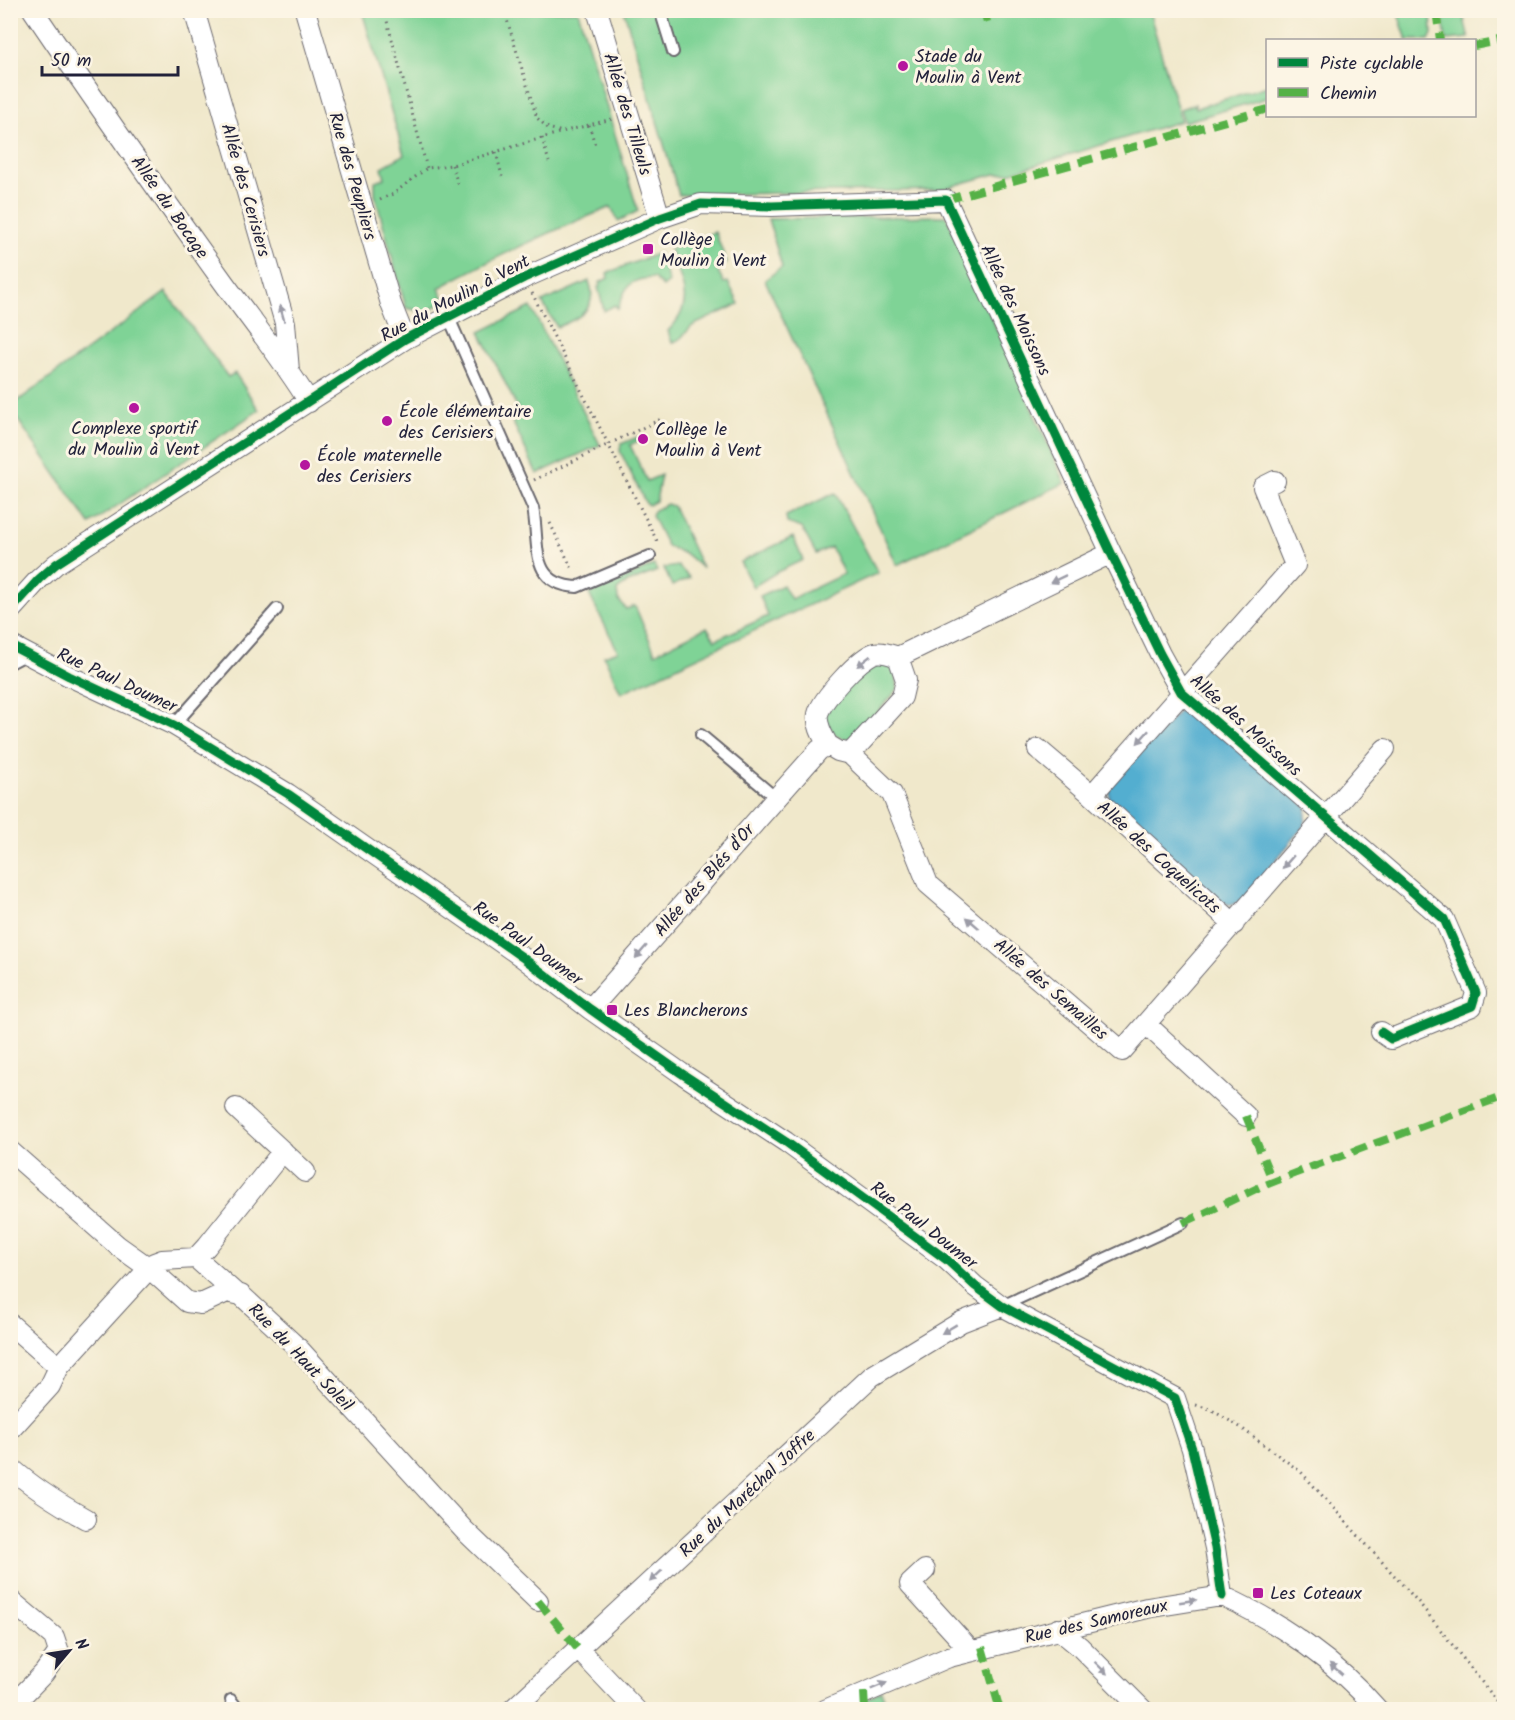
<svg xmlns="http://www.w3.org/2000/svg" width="1515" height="1720" font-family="Kalam,sans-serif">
  <rect width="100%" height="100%" fill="#fcf5e5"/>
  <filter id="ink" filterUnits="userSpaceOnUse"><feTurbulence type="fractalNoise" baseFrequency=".0167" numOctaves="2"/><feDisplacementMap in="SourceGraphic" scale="12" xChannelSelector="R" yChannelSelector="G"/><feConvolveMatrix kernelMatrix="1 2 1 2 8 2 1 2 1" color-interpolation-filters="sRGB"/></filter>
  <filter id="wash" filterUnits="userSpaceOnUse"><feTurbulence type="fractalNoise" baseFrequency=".008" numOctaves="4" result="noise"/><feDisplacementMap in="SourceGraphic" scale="24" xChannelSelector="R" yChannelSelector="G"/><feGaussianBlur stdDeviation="1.35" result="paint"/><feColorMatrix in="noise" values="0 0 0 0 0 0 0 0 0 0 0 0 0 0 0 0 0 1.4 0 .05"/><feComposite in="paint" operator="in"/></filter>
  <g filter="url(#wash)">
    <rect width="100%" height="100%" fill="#f0e8cb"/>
    <!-- green -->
    <path fill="#7fd396" stroke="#507a68" stroke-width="1.5" d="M362,11H578L638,211L618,221L611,207C551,231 495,257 439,288L445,301L426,312L406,308L375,195V181L385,178L382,167L404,155Z
      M624,11H1149L1181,121L1009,173L995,174L939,190L679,195Z
      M1397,11H1431L1432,34L1429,40H1407Z
      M1442,11H1462L1469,38L1446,40Z
      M1267,86V98L1184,122L1180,109L1195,104L1196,108Z
      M946,216L1065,483L897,565L765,280L782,267L768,219Z
      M715,232L727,263L717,269L724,283L728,282L739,304L692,326L680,339L672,343L668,331C697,302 681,283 670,249Z
      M659,253L669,282L663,287L654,278C630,278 625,286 618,309L615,305L604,311L598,287L600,286L599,283L608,278L607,273Z
      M589,281C599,308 579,319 557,327L542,302Z
      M166,292L228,377L235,373L259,410L90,524L11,410V406Z
      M531,307L600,445L537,474L510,416L519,411L480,332Z
      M640,436L642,439L630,445L647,481L661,475L656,501L649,505L646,504L620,451L621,444Z
      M835,493L878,573L621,693L604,656L618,651L589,594L654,565L657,571L625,584L617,590L618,599L626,609L635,606L655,653L707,627L715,640L768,616L760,596L783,585L791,599L844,574L831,547L816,554L802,528L787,523L786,516Z
      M667,504L673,506L702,568L687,555L667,546L652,516L654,510Z
      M793,537L803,560L777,572L753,587L740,562Z
      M678,566L690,578L672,586L664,568Z
      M872,662C894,662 896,669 898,689L856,737C837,743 832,733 824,717L829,706Z
      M881,1690L888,1709H851Z"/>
    <!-- water -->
    <path fill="#52aed0" stroke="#3a6886" stroke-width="1.5" d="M1180,710H1191L1307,807L1305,825L1242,901L1231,905L1219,901L1110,805L1109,786Z"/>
  </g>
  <g filter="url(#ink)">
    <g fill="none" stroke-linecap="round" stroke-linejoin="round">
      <!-- service casing -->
      <g stroke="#6a676d" stroke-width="14">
        <path id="service" d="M660,10L673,52
          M449,318L533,508C540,543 528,584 577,587L650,556
          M10,663L27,654
          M174,725L277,609
          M701,735L776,798
          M1002,1306L1183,1223
          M231,1700L239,1710"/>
      </g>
      <!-- minor casing -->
      <g stroke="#6a676d" stroke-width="22">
        <path id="minor" d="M33,10C94,100 156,188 219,276C249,318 282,358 309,402
          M194,10L285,323L289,371
          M305,10L391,304L405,339
          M597,10L660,218
          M10,611L39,579L56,564L405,339L524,278L660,218L701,204L772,206L946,200L1111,553L1160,654L1181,692L1444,919L1476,993L1472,1006L1391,1039L1381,1032
          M10,645L69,676L174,725L288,794L522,957L590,1009L681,1073L786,1142L947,1260L975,1286L1002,1306L1175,1398L1192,1449L1215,1548L1222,1596
          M828,745C823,736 816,725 818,714C822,699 860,657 875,653C882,651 892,655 898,657L1111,553
          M1038,749L1092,795
          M850,754L902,697L906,680L898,657
          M1234,924L1092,795L1295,565L1263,487L1275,481
          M590,1009L819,750L828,745L838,751L850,754L892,794L928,884L1122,1051L1385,749
          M1146,1024L1246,1116
          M236,1108L305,1172
          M10,1151L118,1246L149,1268L187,1302L201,1304L227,1292L241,1295L298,1348L464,1530L538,1601
          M196,1258L207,1246L283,1151
          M10,1324L59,1367
          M10,1430L50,1386L59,1367L154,1263L162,1260L196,1258L234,1292
          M10,1467C33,1488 59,1504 86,1519
          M925,1570L910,1584L971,1651
          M1222,1596C1278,1621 1338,1663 1378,1710
          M10,1600L54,1637L59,1652L44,1673L10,1708
          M1058,1629L1080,1647L1143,1710
          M578,1649L636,1710
          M512,1710L872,1376L961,1322L1002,1306
          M825,1710L949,1657L1147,1608L1222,1596"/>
      </g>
      <!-- path -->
      <path stroke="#6a676d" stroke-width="3" stroke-dasharray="1.5 4.5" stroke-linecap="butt" d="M384,10L427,168
        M504,10L537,118L548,128L562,132L612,119
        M589,125L596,148
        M542,138L549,162
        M496,152L502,176
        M452,165L459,188
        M380,200L393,194L427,168L452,165L562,132
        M532,293L658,543
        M534,480L661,419
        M550,523L573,571
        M1196,1405L1210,1409L1240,1427L1301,1472L1420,1604L1504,1710"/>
      <!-- service -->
      <use href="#service" stroke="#fff" stroke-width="10"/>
      <!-- minor -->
      <use href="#minor" stroke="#fff" stroke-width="20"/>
      <!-- quiet -->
      <path stroke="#55b146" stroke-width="8" stroke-dasharray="15 8" stroke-linecap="butt" d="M984,10L987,22
        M1436,10L1440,40
        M1474,46L1504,40
        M946,200L1268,109
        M1246,1116L1273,1182
        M1183,1223L1260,1187L1314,1166L1504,1096
        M538,1601L578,1649
        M982,1647L1000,1710
        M864,1692L865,1710"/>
      <!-- cycleway casing -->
      <g stroke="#fcf5e5" stroke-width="13">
        <path id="cycleway" d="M10,611L39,579L56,564L405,339L524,278L660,218L701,204L772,206L946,200L1111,553L1160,654L1181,692L1444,919L1476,993L1472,1006L1391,1039L1381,1032
          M10,645L69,676L174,725L288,794L522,957L590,1009L681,1073L786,1142L947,1260L975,1286L1002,1306L1175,1398L1192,1449L1215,1548L1222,1596"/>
      </g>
      <!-- cycleway -->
      <use href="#cycleway" stroke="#00873e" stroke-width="9"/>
    </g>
    <!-- one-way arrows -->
    <defs><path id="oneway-solid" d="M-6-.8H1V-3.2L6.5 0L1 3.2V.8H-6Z" transform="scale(1.5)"/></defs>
    <g fill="#9c9ca7">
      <use href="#oneway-solid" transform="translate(282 313) rotate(-106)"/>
      <use href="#oneway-solid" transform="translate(1058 579) rotate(154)"/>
      <use href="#oneway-solid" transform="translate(864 661) rotate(142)"/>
      <use href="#oneway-solid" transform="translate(1143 737) rotate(132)"/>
      <use href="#oneway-solid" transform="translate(1288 862) rotate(131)"/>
      <use href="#oneway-solid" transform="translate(973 923) rotate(-139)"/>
      <use href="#oneway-solid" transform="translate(641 952) rotate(131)"/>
      <use href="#oneway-solid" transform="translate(949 1329) rotate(149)"/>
      <use href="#oneway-solid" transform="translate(656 1576) rotate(137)"/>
      <use href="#oneway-solid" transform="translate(1188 1601) rotate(-8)"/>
      <use href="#oneway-solid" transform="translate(1101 1668) rotate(44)"/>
      <use href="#oneway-solid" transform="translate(1336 1669) rotate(-139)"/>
      <use href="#oneway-solid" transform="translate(879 1686) rotate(-23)"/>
    </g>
  </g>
  <!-- markers -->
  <g fill="#b5179e" stroke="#fcf5e5" stroke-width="2">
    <circle cx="903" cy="66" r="6"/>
    <rect x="642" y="243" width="12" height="12" rx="3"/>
    <circle cx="134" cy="408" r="6"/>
    <circle cx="387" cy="421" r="6"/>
    <circle cx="643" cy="439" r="6"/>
    <circle cx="305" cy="465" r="6"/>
    <rect x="606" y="1004" width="12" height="12" rx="3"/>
    <rect x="1252" y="1587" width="12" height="12" rx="3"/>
  </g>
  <g text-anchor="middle" stroke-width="6" stroke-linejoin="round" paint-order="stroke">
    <!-- poi labels -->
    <g font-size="18" fill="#22223b" stroke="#fcf5e5" text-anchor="start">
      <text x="915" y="62">Stade du<tspan x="915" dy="21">Moulin à Vent</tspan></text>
      <text x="660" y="245">Collège<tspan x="660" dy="21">Moulin à Vent</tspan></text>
      <text x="399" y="417">École élémentaire<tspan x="399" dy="21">des Cerisiers</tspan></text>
      <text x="134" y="434" text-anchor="middle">Complexe sportif<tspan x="134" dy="21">du Moulin à Vent</tspan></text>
      <text x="655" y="435">Collège le<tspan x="655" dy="21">Moulin à Vent</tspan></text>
      <text x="317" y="461">École maternelle<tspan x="317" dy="21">des Cerisiers</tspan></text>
      <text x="624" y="1016">Les Blancherons</text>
      <text x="1270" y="1599">Les Coteaux</text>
    </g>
    <!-- street labels -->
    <g font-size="18" fill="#22223b" stroke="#fcf5e5">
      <text transform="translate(628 114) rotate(73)" y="6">Allée des Tilleuls</text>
      <text transform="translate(353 176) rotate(74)" y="6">Rue des Peupliers</text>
      <text transform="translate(246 190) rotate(74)" y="6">Allée des Cerisiers</text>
      <text transform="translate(170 207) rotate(55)" y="6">Allée du Bocage</text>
      <text transform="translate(455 298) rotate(-28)" y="6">Rue du Moulin à Vent</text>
      <text transform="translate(1016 310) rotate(65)" y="6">Allée des Moissons</text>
      <text transform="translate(117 680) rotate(25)" y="6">Rue Paul Doumer</text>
      <text transform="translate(1246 725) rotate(42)" y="6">Allée des Moissons</text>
      <text transform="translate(1159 857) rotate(42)" y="6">Allée des Coquelicots</text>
      <text transform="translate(704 880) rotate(-49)" y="6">Allée des Blés d'Or</text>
      <text transform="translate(528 943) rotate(36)" y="6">Rue Paul Doumer</text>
      <text transform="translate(1051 989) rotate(41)" y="6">Allée des Semailles</text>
      <text transform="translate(924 1225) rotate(38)" y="6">Rue Paul Doumer</text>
      <text transform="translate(301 1357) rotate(46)" y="6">Rue du Haut Soleil</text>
      <text transform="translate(747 1493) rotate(-43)" y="6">Rue du Maréchal Joffre</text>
      <text transform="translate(1096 1621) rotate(-13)" y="6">Rue des Samoreaux</text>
    </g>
  </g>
  <!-- margin -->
  <rect width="1515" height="1720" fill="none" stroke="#fcf5e5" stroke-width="36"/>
  <!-- legend -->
  <rect x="1266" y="39" width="210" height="78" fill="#fcf5e5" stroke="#a5a1a1" stroke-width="1.5"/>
  <rect x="1278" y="58" width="30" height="9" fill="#00873e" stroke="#a5a1a1" stroke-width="1.5"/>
  <text x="1320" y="69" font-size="18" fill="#22223b">Piste cyclable</text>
  <rect x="1278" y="88" width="30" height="9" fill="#55b146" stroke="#a5a1a1" stroke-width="1.5"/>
  <text x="1320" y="99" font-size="18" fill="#22223b">Chemin</text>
  <!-- north arrow -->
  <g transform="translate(69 1651) rotate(61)" stroke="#fcf5e5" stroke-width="4.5" paint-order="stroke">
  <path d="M0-4.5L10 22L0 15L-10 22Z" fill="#22223b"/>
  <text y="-9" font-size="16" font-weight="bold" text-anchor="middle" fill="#22223b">N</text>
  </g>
  <!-- scale -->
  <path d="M42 66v9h136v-9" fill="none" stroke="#22223b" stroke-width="3"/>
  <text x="51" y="66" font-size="18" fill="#22223b" stroke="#fcf5e5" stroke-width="4.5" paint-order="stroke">50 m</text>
</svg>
